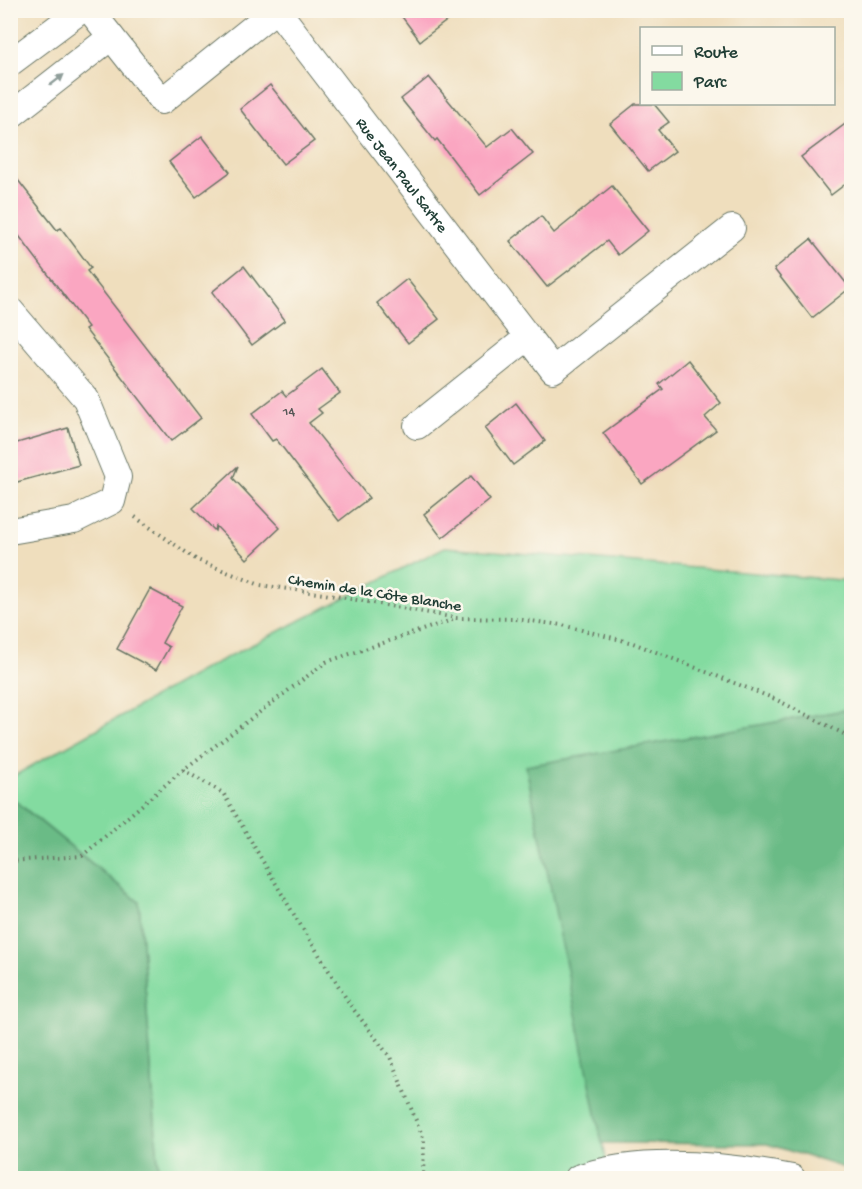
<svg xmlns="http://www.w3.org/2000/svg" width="862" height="1189" font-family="'Gochi Hand',sans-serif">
  <rect width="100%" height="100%" fill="#fbf7ec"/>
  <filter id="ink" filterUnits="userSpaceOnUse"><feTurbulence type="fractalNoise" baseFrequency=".0167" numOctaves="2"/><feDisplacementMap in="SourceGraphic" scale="12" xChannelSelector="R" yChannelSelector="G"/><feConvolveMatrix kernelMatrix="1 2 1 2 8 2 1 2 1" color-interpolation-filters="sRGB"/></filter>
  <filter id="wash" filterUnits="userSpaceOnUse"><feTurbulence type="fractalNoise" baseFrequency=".008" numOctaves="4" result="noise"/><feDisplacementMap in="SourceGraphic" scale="24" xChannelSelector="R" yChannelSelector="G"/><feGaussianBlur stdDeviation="1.35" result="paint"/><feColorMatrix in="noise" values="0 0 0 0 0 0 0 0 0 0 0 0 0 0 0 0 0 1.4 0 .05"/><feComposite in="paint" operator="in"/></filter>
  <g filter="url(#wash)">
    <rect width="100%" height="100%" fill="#efdebd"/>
    <!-- green -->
    <path fill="#83dba0" stroke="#518c6a" stroke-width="1.5" d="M445,547L851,581V709L526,766L610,1178H159L139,902L11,797L10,778L206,668Z"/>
    <!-- forest -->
    <path fill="#6abb86" stroke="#447c5d" stroke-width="1.5" d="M851,709V1170L767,1144L602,1143L526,766Z
      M10,797L139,902L159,1178H11Z"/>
    <g id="blocks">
      <!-- building -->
      <path fill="#faa6c1" d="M397,10H461L420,41Z
        M429,77L487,147L512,128L533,154L480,195L437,139L435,141L401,99Z
        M270,85L314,141L283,164L240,109Z
        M635,104H654L669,122L658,130L675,151L648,171L610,124Z
        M852,119V179L831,195L801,157Z
        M202,136L230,172L196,197L169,162Z
        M10,170L57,230L61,228L91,268L87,271L201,418L171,441L85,329L88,327L10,224Z
        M612,186L648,231L618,255L607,241L547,287L510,241L541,216L554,233Z
        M811,239L850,288L812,318L774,269Z
        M244,266L285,320L252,345L212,292Z
        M407,279L439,319L408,343L377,303Z
        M688,360L721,403L705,417L716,430L642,484L603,433L663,389L659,384Z
        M322,369L340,393L318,409L322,413L309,423L369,498L339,521L276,439L272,441L252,414L282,391L286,396Z
        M516,403L545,441L513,465L485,428Z
        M68,428L79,465L10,484V445Z
        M238,466L233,478L280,528L247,559L216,526L215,531L193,508Z
        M471,476L490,500L442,538L424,514Z
        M150,589L182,606L162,643L169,647L156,670L117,649Z"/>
    </g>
  </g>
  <g filter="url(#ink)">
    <use href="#blocks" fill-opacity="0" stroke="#687564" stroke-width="1.5"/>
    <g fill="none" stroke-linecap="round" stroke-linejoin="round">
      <!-- street casing -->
      <g stroke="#687564" stroke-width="28">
        <g id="street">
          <path d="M90,10L162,101L275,10"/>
          <path id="s1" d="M277,10L528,337L417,426"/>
          <path d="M10,63L81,10"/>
          <path d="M10,116L111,37"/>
          <path d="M10,310L86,399L118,477L112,501L74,520L10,531"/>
          <path d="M528,337L553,370L732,228"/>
          <path d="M578,1178C643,1156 725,1165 792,1178"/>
        </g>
      </g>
      <!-- path -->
      <path stroke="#687564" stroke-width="4" stroke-dasharray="1.5 4.5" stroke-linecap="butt" d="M135,517L197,560L260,585L324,594L456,618L515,619L562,625L633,643L775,699L852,738
        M183,770L223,793L293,913L351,1006L390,1057L424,1140L423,1178
        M10,861L82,856L183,770L326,662L455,619"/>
      <!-- street -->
      <use href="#street" stroke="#fff" stroke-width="26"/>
    </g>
    <!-- one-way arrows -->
    <defs><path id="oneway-solid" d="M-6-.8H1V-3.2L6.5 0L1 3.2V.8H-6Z" transform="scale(1.5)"/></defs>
    <use fill="#8f9e9a" href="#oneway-solid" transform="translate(57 80) rotate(-38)"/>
  </g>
  <g text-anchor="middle" stroke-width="5" stroke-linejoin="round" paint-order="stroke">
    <!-- number labels -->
    <g font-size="14" fill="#565757">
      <text x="289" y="415">14</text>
    </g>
    <!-- street labels -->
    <g font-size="16" fill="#1f3d34" stroke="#fbf7ec">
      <text dy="6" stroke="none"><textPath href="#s1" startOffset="207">Rue Jean Paul Sartre</textPath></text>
      <text transform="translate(375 591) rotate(9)" y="6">Chemin de la Côte Blanche</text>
    </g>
  </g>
  <!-- margin -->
  <rect width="862" height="1189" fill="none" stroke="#fbf7ec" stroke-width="36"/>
  <!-- legend -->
  <rect x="640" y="27" width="195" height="78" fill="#fbf7ec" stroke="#a3ada2" stroke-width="1.5"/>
  <rect x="652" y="46" width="30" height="9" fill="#ffffff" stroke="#a3ada2" stroke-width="1.5"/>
  <text x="694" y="57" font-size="18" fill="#1f3d34">Route</text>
  <rect x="652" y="72" width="30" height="18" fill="#83dba0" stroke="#a3ada2" stroke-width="1.5"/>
  <text x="694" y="87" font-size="18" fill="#1f3d34">Parc</text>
</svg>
